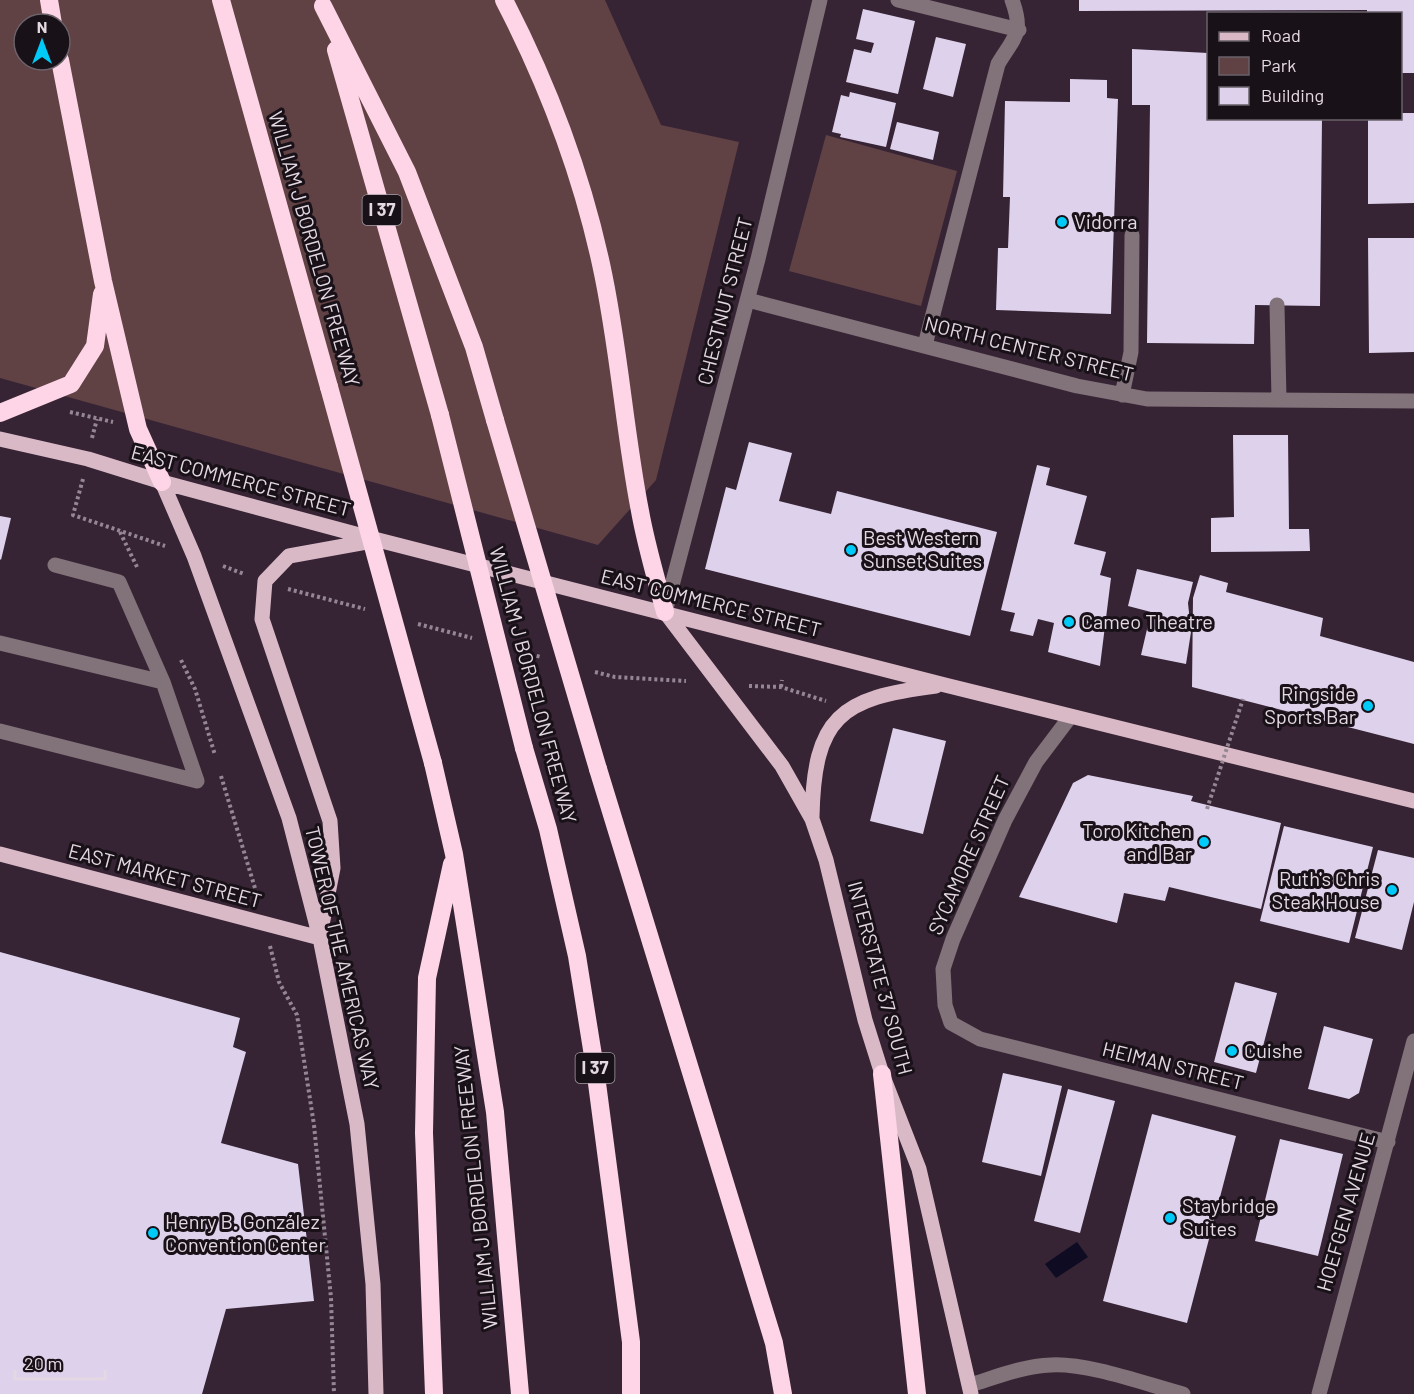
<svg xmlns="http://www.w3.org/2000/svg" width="1414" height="1394" font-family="Barlow,sans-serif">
  <rect width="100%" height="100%" fill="#362435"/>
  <!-- green -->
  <path fill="#604144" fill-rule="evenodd" d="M0,0H605L661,125L739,142L656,480L598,545L0,378ZM24,24H60V60H24Z
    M826,135L957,171L921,306L789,271Z"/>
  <!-- water -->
  <path fill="#0e0b23" d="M1077,1242L1088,1257L1056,1278L1045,1264Z"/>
  <!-- building -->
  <path fill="#ded1ec" d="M1079,0H1414V73H1400V14H1367V10L1079,11Z
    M863,9L915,21L898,94L846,82L854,49L871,53L874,43L856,39Z
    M936,37L966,44L953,97L923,89Z
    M1132,49L1208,53V118H1322L1320,306L1255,305L1254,344L1147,343L1150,105H1132Z
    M1070,79L1107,80V98L1118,99L1111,314L996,310L998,248H1008L1010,197H1003L1005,101L1070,102Z
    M850,92L896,103L886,147L840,137L841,134L832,132L841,95L849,97Z
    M1400,113H1414V203L1368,204V118H1400Z
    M897,122L939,132L933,160L890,149Z
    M1368,238H1414V352L1369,353Z
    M1233,435H1288L1289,529H1309L1310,551L1211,552V518L1234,517Z
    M749,442L792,453L779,501L831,514L837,491L997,532L970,636L705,569L726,487L736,490Z
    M1037,465L1050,468L1046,485L1087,496L1074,544L1106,552L1100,575L1111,578L1100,666L1048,652L1054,623L1038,619L1033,636L1010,631L1015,613L1001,610Z
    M0,516L11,518L1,560L0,559Z
    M1137,569L1193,582L1188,603L1191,632L1186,664L1141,655L1151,612L1128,606Z
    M1200,575L1228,583L1226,592L1323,618L1320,636L1414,662V744L1192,687L1193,598Z
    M893,728L946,741L923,834L870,821Z
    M1088,775L1193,796L1191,801L1281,823L1261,909L1169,887L1165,901L1124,893L1117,923L1019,897L1073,783Z
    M1284,826L1373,847L1349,943L1260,921Z
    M1378,850L1414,858V902L1402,950L1355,938Z
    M0,952L240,1018L233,1047L246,1052L221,1143L298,1164L314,1301L226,1309L202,1394H0Z
    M1235,982L1277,993L1256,1073L1214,1062Z
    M1324,1026L1373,1039L1359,1093L1349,1099L1308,1089Z
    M1003,1073L1062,1086L1041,1176L982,1162Z
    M1068,1089L1115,1101L1080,1233L1034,1221Z
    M1152,1114L1236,1136L1187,1323L1103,1301Z
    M1280,1139L1343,1154L1318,1256L1255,1241Z"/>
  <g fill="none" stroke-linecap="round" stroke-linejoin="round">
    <!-- path -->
    <path stroke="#958694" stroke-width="4" stroke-dasharray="3 3" stroke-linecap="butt" d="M70,412L113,422
      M92,438L97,419
      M83,479L73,515L165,546
      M120,532L137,567
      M223,566L244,574
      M288,589L365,609
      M418,624L472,638
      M525,653L541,657
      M181,660L195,689L215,755
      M595,672L615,677L686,681
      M749,686L781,687L826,701
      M781,687L782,680
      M221,776L258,898
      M270,946L279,982L297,1015L314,1125L331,1298L334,1394"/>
    <!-- minor -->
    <path stroke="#827279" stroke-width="15" d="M898,0L1019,30
      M748,300L1077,386L1147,399L1414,401
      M1277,305L1279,400
      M925,345L998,64C1015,36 1024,33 1012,0
      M1122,395L1131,352L1132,235
      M55,565L119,582L163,682L197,781
      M665,612L758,259L820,0
      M0,643L163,682
      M1070,717L1036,762L1005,820L953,939L943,969L945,1005L951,1023L980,1039L1388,1142
      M0,731L197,781
      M970,1385C996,1377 1023,1366 1051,1365C1089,1363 1145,1384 1183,1394
      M1319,1394L1414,1041"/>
    <!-- major -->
    <path stroke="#dab9c7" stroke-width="15" d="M0,439L88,459L162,482L378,540L945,685L1414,801
      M162,482L194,556L289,818L320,938L357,1124L373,1284L376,1394
      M665,612L782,766L812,819L826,860L865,1020L882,1074L919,1169L971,1394
      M812,817C814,717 840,698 936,686
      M0,854L320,938
      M320,935L333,868L330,821L262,619L265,581L289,556L372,541"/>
    <!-- highway -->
    <path stroke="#fdd5e6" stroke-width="18" d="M49,0L53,24
      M221,0L329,387
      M504,0C547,83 581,172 601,264C619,345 624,429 640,511C646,545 656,578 665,612
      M323,6L407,172L474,347L495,420
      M336,50L440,415
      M60,60L103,281L138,429L162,482
      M0,413L71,384L95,346L102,294
      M524,748L548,829L577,956L595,1068L631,1342V1394
      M433,763L454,854L495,1112L520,1394
      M598,769L774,1343L783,1394
      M882,1074L917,1394
      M434,1394L424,1133L427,978L452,864"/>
    <!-- path-bridge -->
    <path stroke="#958694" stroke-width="4" stroke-dasharray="3 3" stroke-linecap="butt" d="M1207,809L1243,699"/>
    <!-- highway-bridge -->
    <path stroke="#fdd5e6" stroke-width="18" d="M329,387L433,763
      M440,415L524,748
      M495,420L598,769"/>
  </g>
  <!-- markers -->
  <g fill="#00cbf8" stroke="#191118" stroke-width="2">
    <circle cx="1062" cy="222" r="6"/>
    <circle cx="851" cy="550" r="6"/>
    <circle cx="1069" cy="622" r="6"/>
    <circle cx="1368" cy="706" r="6"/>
    <circle cx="1204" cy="842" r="6"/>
    <circle cx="1392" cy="890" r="6"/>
    <circle cx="1232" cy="1051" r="6"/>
    <circle cx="1170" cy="1218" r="6"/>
    <circle cx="153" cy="1233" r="6"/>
  </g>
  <g text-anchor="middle" stroke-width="6" stroke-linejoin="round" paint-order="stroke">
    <!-- shield labels -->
    <g fill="#191118" stroke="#a79ca6" stroke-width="1.5">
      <rect x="362.5" y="195" width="39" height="30" rx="4.5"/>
      <rect x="575.5" y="1053" width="39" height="30" rx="4.5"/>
    </g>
    <g font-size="18" font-weight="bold" fill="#e4d8e3">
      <text x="382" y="216">I 37</text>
      <text x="595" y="1074">I 37</text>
    </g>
    <!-- poi labels -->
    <g font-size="20" fill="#e4d8e3" stroke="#191118" text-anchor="start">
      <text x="1074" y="229">Vidorra</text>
      <text x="863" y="545">Best Western<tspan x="863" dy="23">Sunset Suites</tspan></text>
      <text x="1081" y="629">Cameo Theatre</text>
      <text x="1356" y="701" text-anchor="end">Ringside<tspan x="1356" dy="23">Sports Bar</tspan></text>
      <text x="1192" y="838" text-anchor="end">Toro Kitchen<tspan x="1192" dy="23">and Bar</tspan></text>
      <text x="1380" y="886" text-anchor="end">Ruth's Chris<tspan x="1380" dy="23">Steak House</tspan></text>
      <text x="1244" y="1058">Cuishe</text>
      <text x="1182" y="1213">Staybridge<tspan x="1182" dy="23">Suites</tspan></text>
      <text x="165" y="1229">Henry B. González<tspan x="165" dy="23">Convention Center</tspan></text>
    </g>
    <!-- street labels -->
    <g font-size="20" fill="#e4d8e3" stroke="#191118">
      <text transform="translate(314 249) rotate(74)" y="7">WILLIAM J BORDELON FREEWAY</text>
      <text transform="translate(725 301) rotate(-76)" y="7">CHESTNUT STREET</text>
      <text transform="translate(1029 349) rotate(14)" y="7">NORTH CENTER STREET</text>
      <text transform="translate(241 481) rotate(15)" y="7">EAST COMMERCE STREET</text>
      <text transform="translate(711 603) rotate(14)" y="7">EAST COMMERCE STREET</text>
      <text transform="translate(533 685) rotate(75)" y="7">WILLIAM J BORDELON FREEWAY</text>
      <text transform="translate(969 855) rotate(-66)" y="7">SYCAMORE STREET</text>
      <text transform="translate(165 876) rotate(15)" y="7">EAST MARKET STREET</text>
      <text transform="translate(342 958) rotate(77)" y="7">TOWER OF THE AMERICAS WAY</text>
      <text transform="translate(880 978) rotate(75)" y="7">INTERSTATE 37 SOUTH</text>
      <text transform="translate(1173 1066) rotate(14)" y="7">HEIMAN STREET</text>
      <text transform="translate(476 1187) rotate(-96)" y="7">WILLIAM J BORDELON FREEWAY</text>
      <text transform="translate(1346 1212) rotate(-74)" y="7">HOEFGEN AVENUE</text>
    </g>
  </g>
  <!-- legend -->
  <rect x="1207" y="12" width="195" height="108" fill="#191118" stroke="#6a6169" stroke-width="1.5"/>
  <rect x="1219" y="32" width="30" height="9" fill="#dab9c7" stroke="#6a6169" stroke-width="1.5"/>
  <text x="1261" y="42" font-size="18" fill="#e4d8e3">Road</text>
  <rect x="1219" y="57" width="30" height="18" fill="#604144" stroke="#6a6169" stroke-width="1.5"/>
  <text x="1261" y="72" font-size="18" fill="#e4d8e3">Park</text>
  <rect x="1219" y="87" width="30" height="18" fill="#ded1ec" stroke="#6a6169" stroke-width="1.5"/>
  <text x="1261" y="102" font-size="18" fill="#e4d8e3">Building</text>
  <!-- north arrow -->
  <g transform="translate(42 42)"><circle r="28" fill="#191118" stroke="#6a6169" stroke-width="1.5"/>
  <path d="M0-4.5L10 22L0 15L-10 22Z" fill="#00cbf8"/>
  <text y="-9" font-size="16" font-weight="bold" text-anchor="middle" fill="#e4d8e3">N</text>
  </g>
  <!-- scale -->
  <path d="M15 1370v9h90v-9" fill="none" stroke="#e4d8e3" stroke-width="3"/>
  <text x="24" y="1370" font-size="18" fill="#e4d8e3" stroke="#191118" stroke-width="4.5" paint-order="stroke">20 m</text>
</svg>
